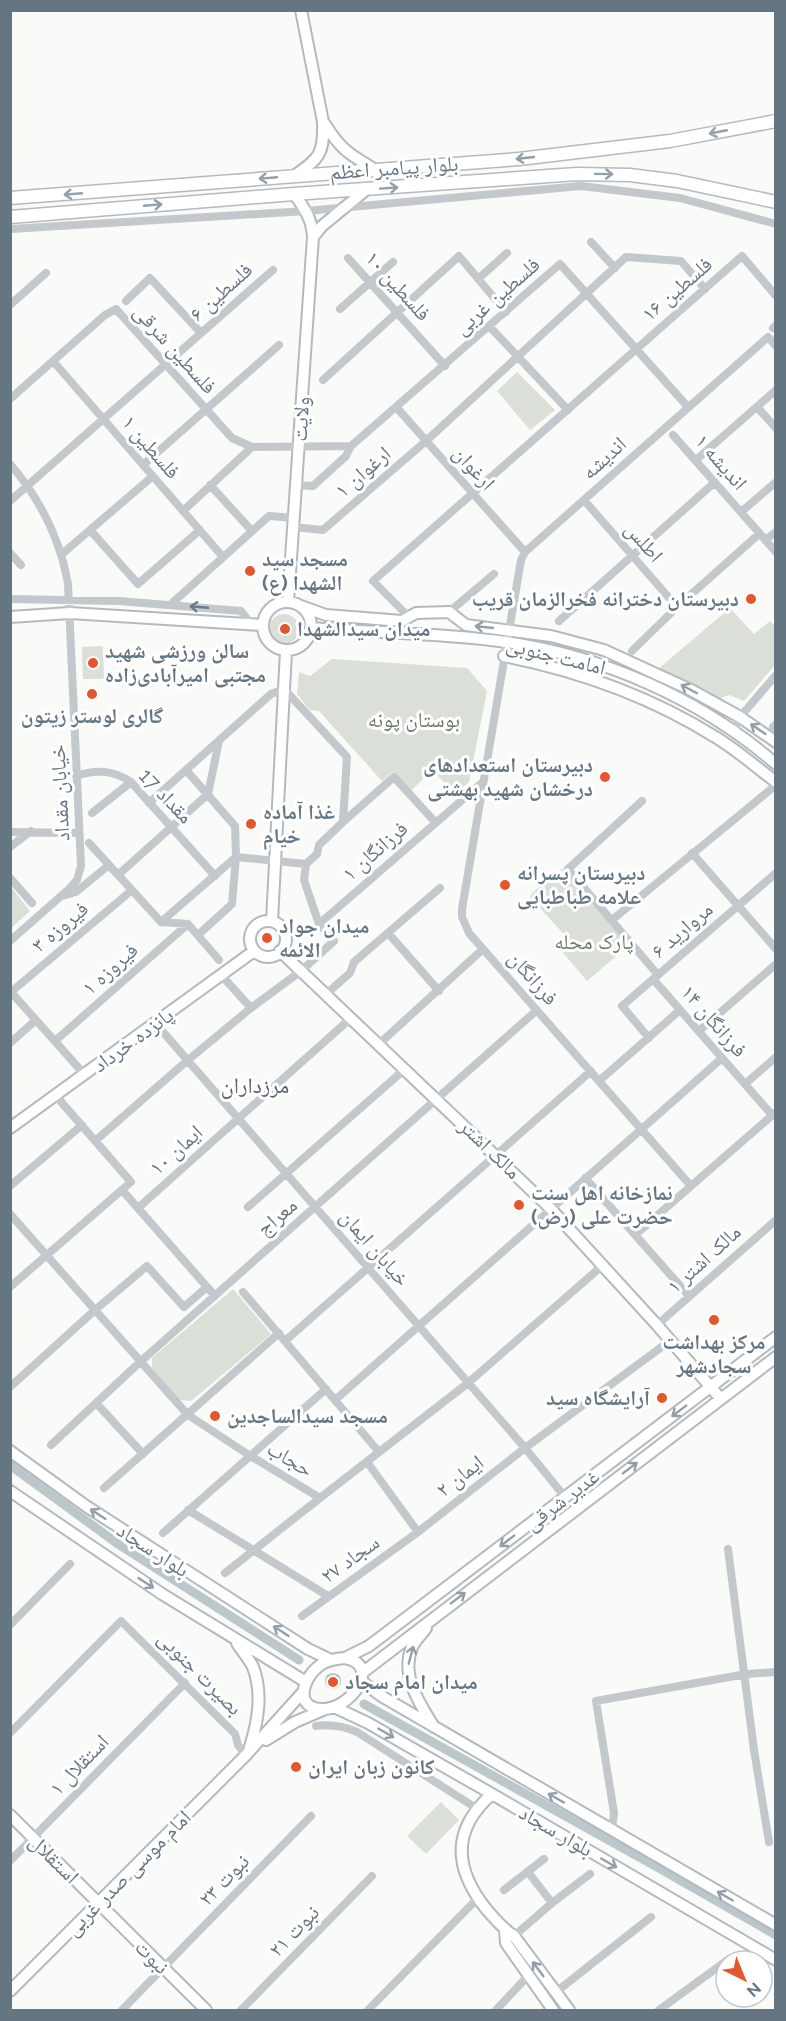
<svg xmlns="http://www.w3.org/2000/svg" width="786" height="2021" font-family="Raleway,'Noto Naskh Arabic',sans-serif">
  <defs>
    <pattern id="water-rules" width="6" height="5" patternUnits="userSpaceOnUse" patternTransform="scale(1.5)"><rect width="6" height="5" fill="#bbc7cb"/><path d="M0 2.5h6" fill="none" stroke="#9ca6aa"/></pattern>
  </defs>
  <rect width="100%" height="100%" fill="#fafaf8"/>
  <!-- green -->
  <path fill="#dadfd7" d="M517,372L555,410L530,430L497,391Z
    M730,608L754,634L770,621L775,626V665L744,701L729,695L715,700L657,670Z
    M269 629a15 15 0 1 1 30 0a15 15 0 1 1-30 0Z
    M103,646L104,679H83L82,647Z
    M332,659L467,668L487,691L469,782L455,794L436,774H428L411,791L393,772L382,781L319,711L310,710L297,694L299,672L310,676Z
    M562,869L565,870L629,945L587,981L560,949L570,941L530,897L532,893Z
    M11,887L30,911L11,928H10Z
    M233,1289L271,1334L191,1401L179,1400L152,1368V1358Z
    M441,1802L459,1820L426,1854L407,1836Z"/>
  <!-- water -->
  <path fill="url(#water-rules)" d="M325 1681a8 8 0 1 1 16 0a8 8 0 1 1-16 0Z"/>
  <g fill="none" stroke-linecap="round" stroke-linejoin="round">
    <!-- canal -->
    <path stroke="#bbc7cb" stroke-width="9" d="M10,1465L118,1544L299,1660
      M364,1704L659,1868L776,1935"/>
    <!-- secondary casing -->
    <g stroke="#b3babf" stroke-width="14">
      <path id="secondary" d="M325,124C340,149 349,154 374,169
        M294,176C320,158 324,154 323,122L301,10
        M313,237L322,226L367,189
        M263 626a24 24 0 1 1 48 0a24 24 0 1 1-48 0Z
        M288,602L313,237C312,219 304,207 294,194
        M301,606L326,615L402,621L416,613L449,612L466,625L551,636L604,650L691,690L740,717L776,742
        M10,617L70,613L262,625
        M311,628C375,633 441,633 506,642C603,656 701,699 776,764
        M504,656C580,671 652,697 717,738C738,751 756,767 776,782
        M272,921L286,651
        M250 939a18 18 0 1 1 36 0a18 18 0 1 1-36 0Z
        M280,951L551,1209L657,1325L721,1399
        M10,1128L254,951
        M10,1451L86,1506L308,1649L331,1660
        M10,1491L162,1594L306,1682
        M426,1628C422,1634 415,1641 412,1647C400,1676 420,1704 434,1727
        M237,1643C242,1651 249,1659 253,1667C263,1693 258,1721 250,1747
        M345,1658L369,1646L776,1337
        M345,1658C383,1665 350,1710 322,1709C293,1708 303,1678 319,1666C326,1660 336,1659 345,1658Z
        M362,1673L776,1357
        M361,1681L383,1697L776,1925
        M334,1707L368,1723L492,1794L776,1960
        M266,1740L295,1722L323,1710
        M492,1794C451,1830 454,1869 487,1910C496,1920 503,1929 514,1936L569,2010
        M10,1815L206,2010
        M505,1931L506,1943L553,2010
        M10,1991L246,1755L303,1692"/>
    </g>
    <!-- primary casing -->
    <g stroke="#b5babe" stroke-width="15">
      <path id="primary" d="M10,198L519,159L670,141L776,121
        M10,217L294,194L577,174L630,175L677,181L776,202"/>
    </g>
    <!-- street -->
    <path stroke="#c3c8cc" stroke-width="8" d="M10,229L306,211L581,186L680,198L776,224
      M591,242L615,268
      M348,258L445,366
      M478,279L507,253
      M126,301L150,278L201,333
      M10,305L46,273
      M340,309L393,262
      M490,327L568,410
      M773,328L776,325
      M776,346L768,337L525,552L521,560L462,909V917L469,933L691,1186L776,1112
      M53,361L223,557
      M323,380L459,256L506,312
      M10,399L105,315L116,309L232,438L252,447L351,446L560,264L688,407
      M757,407L776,428
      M397,408L525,552
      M673,435L776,552
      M696,460L776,390
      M10,464C41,500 60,538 68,584L81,866L77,880L69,889L10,941
      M143,465L279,345
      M210,485L252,531
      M296,485L313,486L346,456L351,446
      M584,500L677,607
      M10,501L273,270
      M183,511L252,447
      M741,512L776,482
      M293,527L323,530L426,441L626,257L681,261L705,289
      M90,530L138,584L200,530
      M765,540L776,532
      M10,553L21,565
      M62,554L153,476
      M10,599L119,601L241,611L251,624
      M170,605L269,516L294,518
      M449,612L494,574
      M409,617L373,581L742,256L776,296
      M559,621L715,482
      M632,651L677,607L759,534
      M773,727L776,724
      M734,731L740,717L776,675
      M186,770L235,826L236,857L232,904L198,935
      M76,776C96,769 113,770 131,782L215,876
      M642,801L568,869L658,975
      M149,803L271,694L284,689L347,757L343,822L394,777L435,822
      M92,813L131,782
      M10,832L79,833
      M89,843L161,922
      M10,847L31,831
      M692,853L776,949
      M236,857L306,864
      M118,875L208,794L219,741
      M10,878L32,903
      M62,896L76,892L109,865
      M612,920L776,785
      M161,922L236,857
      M161,922L188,924L219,960
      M319,924L483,782
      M388,933L439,991
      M222,976L251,1008
      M653,979L772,1115
      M10,991L85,1075
      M11,992L132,890
      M326,994L350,973L354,962L440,888
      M156,1024L525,1448L565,1497
      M699,1031L776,964
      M649,1038L622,1006L776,873
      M55,1041L188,924
      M10,1043L36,1020
      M379,1044L483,949
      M599,1081L680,1010
      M745,1084L776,1057
      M95,1141L188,1060L251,1008L301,971L334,941L319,924L304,880L306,864L317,854L319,845L343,822
      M585,1178L689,1296
      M10,1186L82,1125
      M122,1190L215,1296
      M248,1207L405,1069
      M138,1208L351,1018
      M10,1214L188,1415L249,1455L320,1498L468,1383L603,1265
      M635,1235L691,1186
      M10,1287L131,1182L56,1096
      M243,1292L379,1452
      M657,1325L776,1220
      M285,1341L591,1071
      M10,1387L95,1310L147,1266L184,1307L207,1287
      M335,1400L722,1058
      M97,1404L143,1454
      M51,1445L140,1362L537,1010
      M367,1462L418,1532
      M104,1488L279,1333
      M188,1510L328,1596
      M163,1533L326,1389
      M728,1549L754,1750L769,1842
      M225,1573L320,1498
      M302,1616L418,1532L525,1448L671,1340
      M10,1625L70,1564
      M316,1726C331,1724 343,1726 357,1732L476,1808
      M10,1733L121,1621L235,1734L238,1745L246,1755
      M612,1829L614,1813L596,1701L746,1674L776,1672
      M10,1861L185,1683
      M528,1872L552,1903
      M504,1890L544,1859
      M514,1936L552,1903L590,1874
      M556,1992L651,1917
      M122,2010L311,1816
      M241,2010L372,1876
      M368,2010L478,1898
      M496,2010L528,1976
      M659,2010L729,1959"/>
    <!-- secondary -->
    <use href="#secondary" stroke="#fff" stroke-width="10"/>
    <!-- primary -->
    <use href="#primary" stroke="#fff" stroke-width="12"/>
  </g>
  <!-- one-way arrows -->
  <defs><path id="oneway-shaft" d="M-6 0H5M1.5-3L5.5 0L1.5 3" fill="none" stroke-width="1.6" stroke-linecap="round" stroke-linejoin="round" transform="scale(1.5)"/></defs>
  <g stroke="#939fa8">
    <use href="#oneway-shaft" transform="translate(718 132) rotate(169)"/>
    <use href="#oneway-shaft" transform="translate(525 158) rotate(174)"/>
    <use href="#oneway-shaft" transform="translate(604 174) rotate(1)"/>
    <use href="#oneway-shaft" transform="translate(268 178) rotate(175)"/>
    <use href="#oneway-shaft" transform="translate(389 188) rotate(-4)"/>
    <use href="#oneway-shaft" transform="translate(73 194) rotate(175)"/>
    <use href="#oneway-shaft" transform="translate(153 205) rotate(-5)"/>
    <use href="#oneway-shaft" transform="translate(484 627) rotate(-174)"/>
    <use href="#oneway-shaft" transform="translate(689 689) rotate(-152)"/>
    <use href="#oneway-shaft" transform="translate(758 729) rotate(-146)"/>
    <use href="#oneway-shaft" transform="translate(679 1411) rotate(143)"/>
    <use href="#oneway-shaft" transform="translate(630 1468) rotate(-37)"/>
    <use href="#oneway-shaft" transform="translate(98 1514) rotate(-147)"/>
    <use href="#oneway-shaft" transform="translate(507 1541) rotate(143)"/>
    <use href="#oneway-shaft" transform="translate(146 1583) rotate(33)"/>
    <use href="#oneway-shaft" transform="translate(458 1598) rotate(-37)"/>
    <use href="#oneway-shaft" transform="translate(281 1631) rotate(-147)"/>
    <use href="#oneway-shaft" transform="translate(411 1655) rotate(-75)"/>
    <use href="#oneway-shaft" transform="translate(386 1733) rotate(30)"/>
    <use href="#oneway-shaft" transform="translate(556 1798) rotate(-150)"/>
    <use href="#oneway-shaft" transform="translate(609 1863) rotate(30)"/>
    <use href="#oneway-shaft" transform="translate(725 1896) rotate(-150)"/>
    <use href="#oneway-shaft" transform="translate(538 1969) rotate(-127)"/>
  </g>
  <use stroke="#6a7a87" href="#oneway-shaft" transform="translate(199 607) rotate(-175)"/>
  <!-- markers -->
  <g fill="#e4572e" stroke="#fff" stroke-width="2">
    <circle cx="250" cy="571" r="6"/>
    <circle cx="751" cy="599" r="6"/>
    <circle cx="285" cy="629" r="6"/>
    <circle cx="93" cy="663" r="6"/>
    <circle cx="92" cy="694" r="6"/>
    <circle cx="605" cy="777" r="6"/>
    <circle cx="251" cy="824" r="6"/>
    <circle cx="505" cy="885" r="6"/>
    <circle cx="267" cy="938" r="6"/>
    <circle cx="519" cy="1205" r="6"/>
    <circle cx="714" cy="1320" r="6"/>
    <circle cx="662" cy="1398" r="6"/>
    <circle cx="215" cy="1416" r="6"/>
    <circle cx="333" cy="1682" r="6"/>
    <circle cx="296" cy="1767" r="6"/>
  </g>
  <g text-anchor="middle" stroke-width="6" stroke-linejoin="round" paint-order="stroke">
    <!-- street labels -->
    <g font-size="21" fill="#657683" stroke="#fff">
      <text transform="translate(394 168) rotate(-4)" y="7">بلوار پیامبر اعظم</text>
      <text transform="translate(398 286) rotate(48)" y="7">فلسطین ۱۰</text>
      <text transform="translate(677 289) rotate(-41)" y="7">فلسطین ۱۶</text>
      <text transform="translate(221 292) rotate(-42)" y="7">فلسطین ۶</text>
      <text transform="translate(497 296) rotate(-41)" y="7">فلسطین غربی</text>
      <text transform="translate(175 349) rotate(48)" y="7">فلسطین شرقی</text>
      <text transform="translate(301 419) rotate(-86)" y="7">ولایت</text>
      <text transform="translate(151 447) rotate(49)" y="7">فلسطین ۱</text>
      <text transform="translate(604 458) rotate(-42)" y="7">اندیشه</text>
      <text transform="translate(721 462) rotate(49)" y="7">اندیشه ۱</text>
      <text transform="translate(474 468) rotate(48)" y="7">ارغوان</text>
      <text transform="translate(363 472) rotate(-41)" y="7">ارغوان ۱</text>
      <text transform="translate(644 542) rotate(49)" y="7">اطلس</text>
      <text transform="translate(556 656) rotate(14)" y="7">امامت جنوبی</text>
      <text transform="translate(60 793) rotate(-93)" y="7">خیابان مقداد</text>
      <text transform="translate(166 796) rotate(46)" y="7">مقداد 17</text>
      <text transform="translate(375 851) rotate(-41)" y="7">فرزانگان ۱</text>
      <text transform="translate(60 927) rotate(-40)" y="7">فیروزه ۳</text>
      <text transform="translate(682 930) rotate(-41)" y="7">مروارید ۶</text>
      <text transform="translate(110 969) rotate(-42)" y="7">فیروزه ۱</text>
      <text transform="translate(533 978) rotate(49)" y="7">فرزانگان</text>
      <text transform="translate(714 1021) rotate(49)" y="7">فرزانگان ۱۴</text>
      <text transform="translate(133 1040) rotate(-36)" y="7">پانزده خرداد</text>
      <text transform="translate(490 1149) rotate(44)" y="7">مالک اشتر</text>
      <text transform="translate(176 1150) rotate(-42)" y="7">ایمان ۱۰</text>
      <text transform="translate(277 1217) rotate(-41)" y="7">معراج</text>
      <text transform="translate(375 1248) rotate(49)" y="7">خیابان ایمان</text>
      <text transform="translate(704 1259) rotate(-42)" y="7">مالک اشتر ۱</text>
      <text transform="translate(290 1459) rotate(31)" y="7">حجاب</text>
      <text transform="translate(460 1476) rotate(-38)" y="7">ایمان ۲</text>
      <text transform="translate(562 1500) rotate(-37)" y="7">غدیر شرقی</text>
      <text transform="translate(153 1550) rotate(33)" y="7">بلوار سجاد</text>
      <text transform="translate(350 1559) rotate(-36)" y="7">سجاد ۲۷</text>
      <text transform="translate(200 1673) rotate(45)" y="7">بصیرت جنوبی</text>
      <text transform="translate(79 1765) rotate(-46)" y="7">استقلال ۱</text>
      <text transform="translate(556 1831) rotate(30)" y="7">بلوار سجاد</text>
      <text transform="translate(54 1859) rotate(45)" y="7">استقلال</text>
      <text transform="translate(128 1873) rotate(-45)" y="7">امام موسی صدر غربی</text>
      <text transform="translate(224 1880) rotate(-46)" y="7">نبوت ۲۳</text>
      <text transform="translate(294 1931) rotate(-46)" y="7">نبوت ۲۱</text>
      <text transform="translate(152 1957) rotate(45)" y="7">نبوت</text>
    </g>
    <!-- poi labels -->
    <g font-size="21" font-weight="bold" fill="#657683" stroke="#fff" text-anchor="start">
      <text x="262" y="566">مسجد سید<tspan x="262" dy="24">الشهدا (ع)</tspan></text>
      <text x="739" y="606" text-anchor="end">دبیرستان دخترانه فخرالزمان قریب</text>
      <text x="297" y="636">میدان سیدالشهدا</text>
      <text x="105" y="658">سالن ورزشی شهید<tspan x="105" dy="24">مجتبی امیرآبادی‌زاده</tspan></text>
      <text x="92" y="723" text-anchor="middle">گالری لوستر زیتون</text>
      <text x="593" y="772" text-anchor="end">دبیرستان استعدادهای<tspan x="593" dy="24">درخشان شهید بهشتی</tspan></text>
      <text x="263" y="819">غذا آماده<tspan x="263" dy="24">خیام</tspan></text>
      <text x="517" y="880">دبیرستان پسرانه<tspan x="517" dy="24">علامه طباطبایی</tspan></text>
      <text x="279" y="933">میدان جواد<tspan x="279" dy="24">الائمه</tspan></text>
      <text x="531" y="1200">نمازخانه اهل سنت<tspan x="531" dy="24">حضرت علی (رض)</tspan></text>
      <text x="714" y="1349" text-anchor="middle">مرکز بهداشت<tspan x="714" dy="24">سجادشهر</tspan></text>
      <text x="650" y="1405" text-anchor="end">آرایشگاه سید</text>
      <text x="227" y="1423">مسجد سیدالساجدین</text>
      <text x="345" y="1689">میدان امام سجاد</text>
      <text x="308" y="1774">کانون زبان ایران</text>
    </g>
    <!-- park labels -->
    <g font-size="21" fill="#687a64" stroke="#fff">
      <text x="414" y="727">بوستان پونه</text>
      <text x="594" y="949">پارک محله</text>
    </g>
    <!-- neighbourhood labels -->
    <g font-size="22" fill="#57646e" stroke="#fff">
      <text x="255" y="1093">مرزداران</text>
    </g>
  </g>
  <!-- border -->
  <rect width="786" height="2021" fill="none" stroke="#657683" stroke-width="24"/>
  <!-- north arrow -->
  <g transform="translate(744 1979) rotate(137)"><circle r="28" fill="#ffffff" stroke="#c1c8cd" stroke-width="1.5"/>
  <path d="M0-4.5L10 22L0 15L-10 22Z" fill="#e4572e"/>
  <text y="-9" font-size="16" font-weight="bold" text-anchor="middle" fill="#657683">N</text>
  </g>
</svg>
